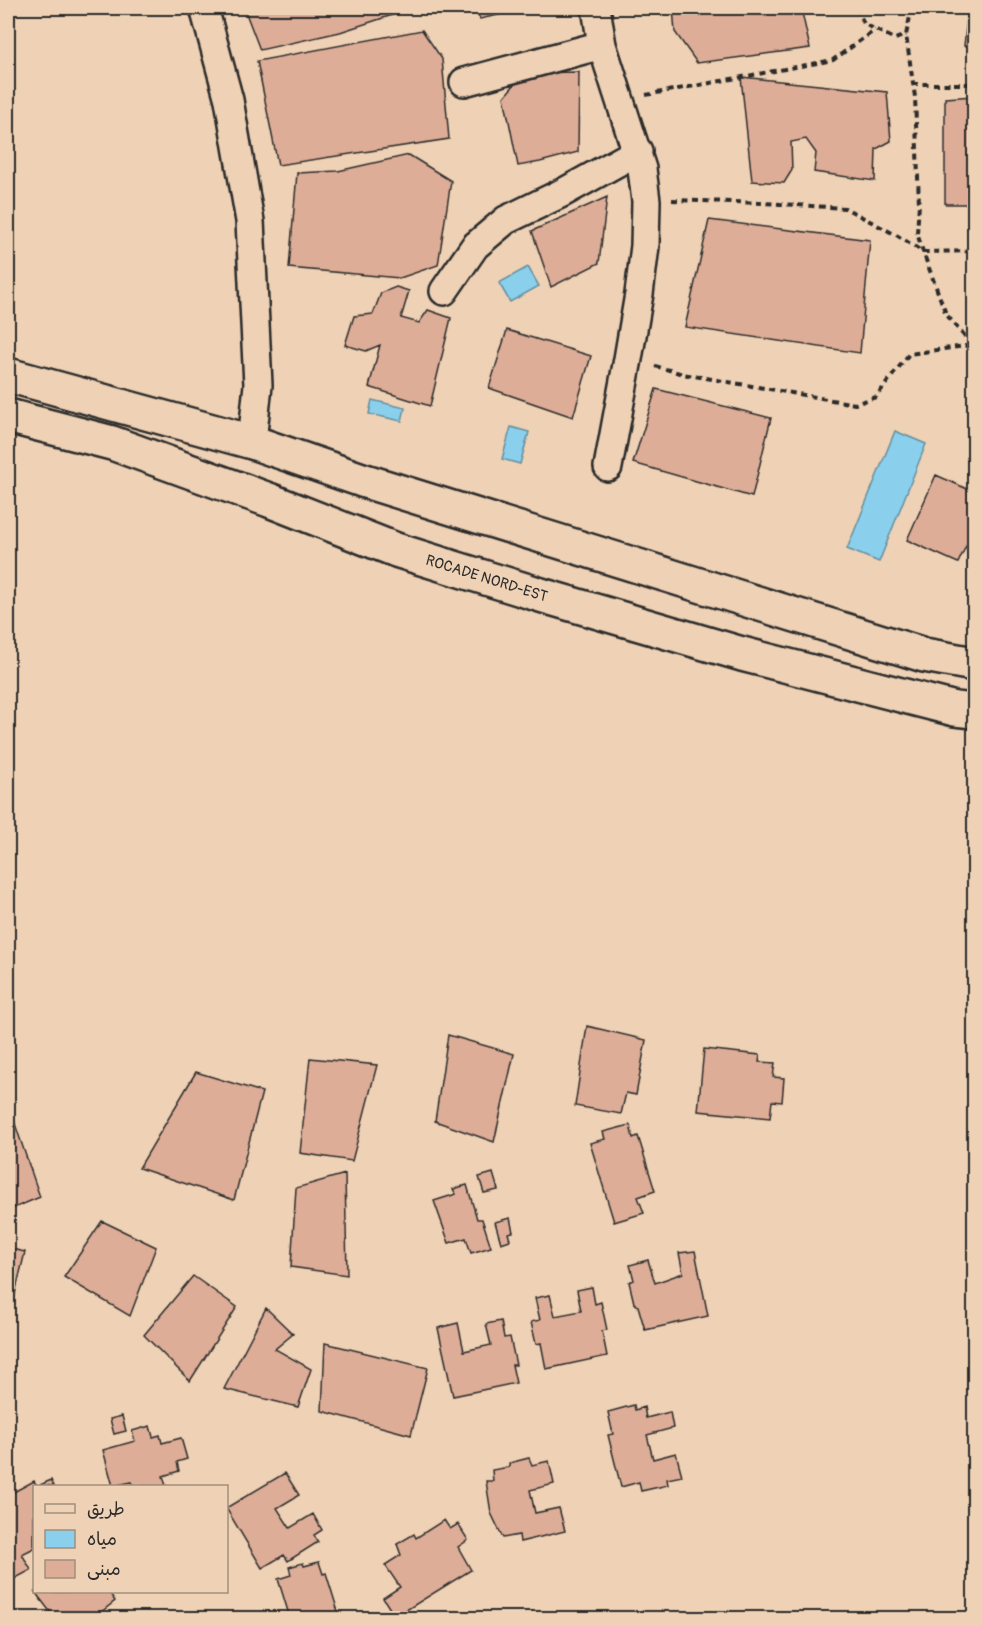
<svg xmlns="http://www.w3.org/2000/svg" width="982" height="1626" font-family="Pangolin,'Playpen Sans Arabic',sans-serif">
  <rect width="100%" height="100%" fill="#efd2b5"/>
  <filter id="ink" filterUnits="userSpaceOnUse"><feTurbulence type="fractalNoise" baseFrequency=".0167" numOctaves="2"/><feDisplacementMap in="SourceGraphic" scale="12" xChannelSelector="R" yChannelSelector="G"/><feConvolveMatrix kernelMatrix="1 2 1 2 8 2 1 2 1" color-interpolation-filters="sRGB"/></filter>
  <g filter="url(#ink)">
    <!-- water -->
    <path fill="#8ad0ec" stroke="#648e9f" stroke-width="1.5" d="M528,267L539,286L510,302L499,283Z
      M372,400L405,408L402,421L369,414Z
      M511,427L529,432L520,464L502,459Z
      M895,431L926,444L879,562L847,549Z"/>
    <!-- building -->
    <path fill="#dead98" stroke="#2b2b2b" stroke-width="1.5" d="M244,8H414L340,32L260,50Z
      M475,8H522L521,10L480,19Z
      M673,8H801L810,48L697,63L675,32Z
      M968,8H974V45L964,46Z
      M422,30L442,59L449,139L278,165L257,61Z
      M579,72L578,152L540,162L518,166L504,97L524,73Z
      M741,77L887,92L891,141L876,149L875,181L814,172L816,153L806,139L791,142L792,170L784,183L752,181Z
      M974,96V204H945V98Z
      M409,155L451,181L438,265L400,278L289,268L297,173L338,171Z
      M607,197L599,263L551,287L532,231Z
      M709,220L870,240L860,353L685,327Z
      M396,287L409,291L401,318L419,323L428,310L451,318L430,406L369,387L380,345L366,351L345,345L354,316L373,314L381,293Z
      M507,330L591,356L573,417L489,388Z
      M656,389L771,418L752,497L633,463Z
      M936,475L974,492V550L966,546L958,563L907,540Z
      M587,1026L646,1040L636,1095L626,1093L621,1114L575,1106Z
      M448,1035L514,1054L494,1142L435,1121Z
      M704,1049L760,1055L759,1062L775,1063L773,1077L784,1078L782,1102L772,1101L770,1118L698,1111Z
      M310,1058L377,1065L352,1161L300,1153Z
      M196,1072L262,1092L234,1200L139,1168Z
      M13,1118L40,1197L9,1210L8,1207V1123Z
      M630,1125L633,1138L638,1136L655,1191L638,1197L644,1213L614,1222L590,1143L605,1139L603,1132Z
      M493,1173L498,1190L484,1193L479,1177Z
      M345,1174L347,1275L291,1267L296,1188Z
      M467,1185L477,1219H482L491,1247L471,1253L466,1238L449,1243L434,1201L456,1194L453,1189Z
      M510,1218L513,1232L508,1233L510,1240L501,1243L495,1222Z
      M102,1221L156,1247L130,1316L64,1277Z
      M8,1248L25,1252L8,1323Z
      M695,1251L708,1316L645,1330L638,1306L634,1303L629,1282L634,1280L630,1265L648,1260L655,1283L683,1273L679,1253Z
      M193,1276L237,1307L190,1381L144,1335Z
      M592,1287L595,1304L601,1302L607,1330L602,1331L607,1356L546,1369L541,1343L536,1344L531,1322L540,1320L535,1298L550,1295L555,1316L581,1311L577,1290Z
      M266,1308L293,1334L275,1349L311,1369L298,1407L224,1389Z
      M501,1321L504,1338L510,1337L516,1365H512L516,1383L453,1396L438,1328L458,1323L464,1351L491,1345L486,1324Z
      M325,1343L428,1368L411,1435L322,1411Z
      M634,1405L635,1410L644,1407L646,1418L670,1412L673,1428L647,1435L653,1459L676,1453L682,1476L667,1479L668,1485L641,1491L639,1482L621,1487L608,1435L613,1434L608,1412Z
      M122,1416L126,1431L114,1434L110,1419Z
      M150,1426L153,1437L160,1435L162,1443L181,1438L187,1459L177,1462L179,1471L163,1476L166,1486H133L132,1482L113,1486L103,1450L135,1441L132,1431Z
      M529,1458L532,1465L549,1461L554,1484L530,1490L535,1513L559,1508L565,1531L520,1542L519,1535L503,1538L491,1513L486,1481H493L492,1470L509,1467V1463Z
      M285,1473L299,1495L277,1508L290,1528L313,1514L322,1530L314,1535L318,1542L288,1561L284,1555L262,1568L226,1508Z
      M51,1480L54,1486H38Z
      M34,1481L37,1486H34V1548L22,1554L31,1570L14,1579L8,1566V1495Z
      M444,1520L450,1529L458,1524L468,1540L458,1547L471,1570L395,1617L383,1598L400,1587L385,1565L401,1555L397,1544L414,1534L416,1538Z
      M319,1562L323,1574L326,1573L340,1618H290L278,1579L291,1575L289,1567L303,1563L304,1566Z
      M35,1592H109L115,1601L100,1613L106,1618H55Z"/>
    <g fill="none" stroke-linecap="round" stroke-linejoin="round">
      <!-- street casing -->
      <g stroke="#2b2b2b" stroke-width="32">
        <path id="street" d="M204,8L229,100L250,221L258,385L252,442
          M596,8L602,45L642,169L646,201L645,246L639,294L628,359L608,467
          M464,82L602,45
          M444,291L475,246L506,220L564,192L638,151"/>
      </g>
      <!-- secondary casing -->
      <g stroke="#2b2b2b" stroke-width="38">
        <g id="secondary">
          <path d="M8,375L252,442L362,480L924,655L974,664"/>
          <path id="s1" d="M8,416L112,443L269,500L396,550L544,596L742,654L955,709L974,711"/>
        </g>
      </g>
      <!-- path -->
      <path stroke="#2b2b2b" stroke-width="4" stroke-dasharray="6 4.5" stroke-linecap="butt" d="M857,8L864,24L895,39L906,35
        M912,8L906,35L915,97L919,204L917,233L923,252L946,314L974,348
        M912,84H974
        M646,95L833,60L875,30
        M672,200L763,203L845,208L898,236L923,252L974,251
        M655,366L683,374L855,404L876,397L909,354L972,345"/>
      <!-- street -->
      <use href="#street" stroke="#efd2b5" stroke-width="27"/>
      <!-- secondary -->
      <use href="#secondary" stroke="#efd2b5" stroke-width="33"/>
    </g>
  </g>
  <g text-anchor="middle" stroke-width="4.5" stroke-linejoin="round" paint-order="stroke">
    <!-- street labels -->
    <g font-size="15" fill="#2b2b2b" stroke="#efd2b5">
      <text dy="5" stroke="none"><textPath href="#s1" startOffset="506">ROCADE NORD-EST</textPath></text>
    </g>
  </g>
  <!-- margin -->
  <rect width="982" height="1626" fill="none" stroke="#efd2b5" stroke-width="30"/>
  <rect x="15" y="15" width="952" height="1596" fill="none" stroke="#2b2b2b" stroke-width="2" filter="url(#ink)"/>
  <!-- legend -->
  <rect x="33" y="1485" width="195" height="108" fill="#efd2b5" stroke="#a18f7e" stroke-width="1.5"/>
  <rect x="45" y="1504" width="30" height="9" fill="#efd2b5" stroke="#a18f7e" stroke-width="1.5"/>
  <text x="87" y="1515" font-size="18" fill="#2b2b2b">طريق</text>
  <rect x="45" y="1530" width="30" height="18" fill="#8ad0ec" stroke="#a18f7e" stroke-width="1.5"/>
  <text x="87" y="1545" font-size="18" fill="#2b2b2b">مياه</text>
  <rect x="45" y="1560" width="30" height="18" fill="#dead98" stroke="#a18f7e" stroke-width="1.5"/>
  <text x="87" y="1575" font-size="18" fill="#2b2b2b">مبنى</text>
</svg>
